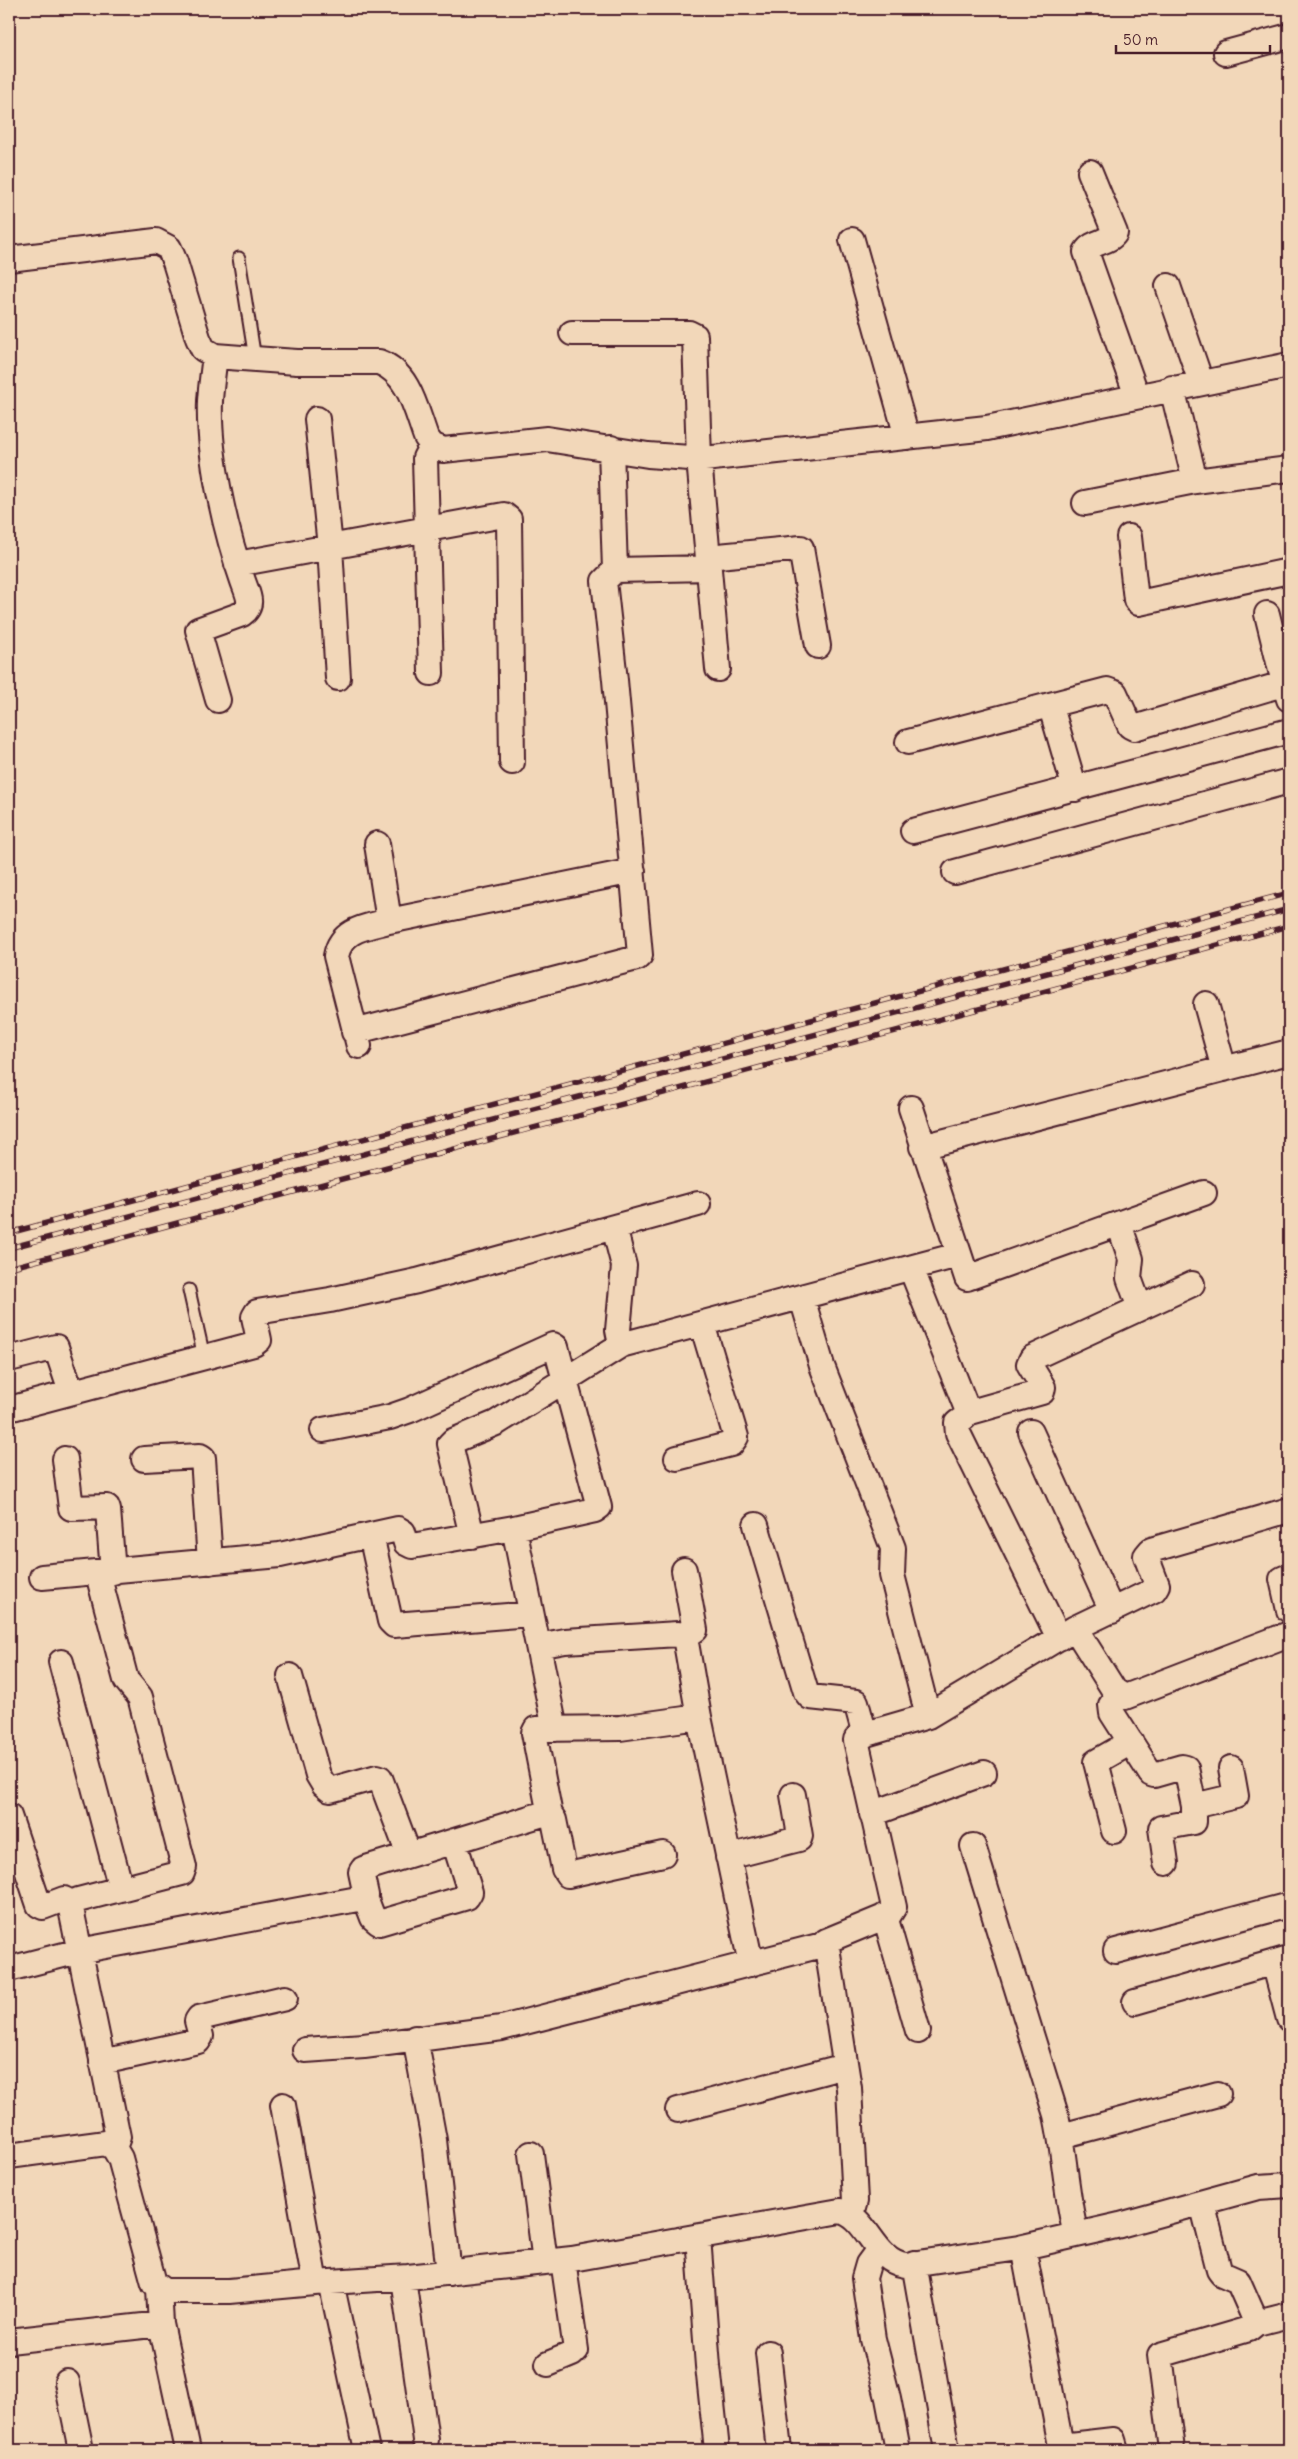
<svg xmlns="http://www.w3.org/2000/svg" width="1298" height="2459" font-family="Delius,sans-serif">
  <rect width="100%" height="100%" fill="#f2d7b9"/>
  <filter id="ink" filterUnits="userSpaceOnUse"><feTurbulence type="fractalNoise" baseFrequency=".02" numOctaves="2"/><feDisplacementMap in="SourceGraphic" scale="10" xChannelSelector="R" yChannelSelector="G"/><feConvolveMatrix kernelMatrix="1 2 1 2 8 2 1 2 1" color-interpolation-filters="sRGB"/></filter>
  <g filter="url(#ink)">
    <g fill="none" stroke-linecap="round" stroke-linejoin="round">
      <!-- service casing -->
      <g stroke="#4a1f2b" stroke-width="15">
        <path id="service" d="M239,258L255,359
          M189,1290L204,1357"/>
      </g>
      <!-- minor casing -->
      <g stroke="#4a1f2b" stroke-width="28">
        <path id="minor" d="M1226,53L1289,36
          M1090,172L1115,233C1109,243 1092,241 1086,252L1137,396
          M852,240L907,437
          M9,259L156,241L169,248L175,262L198,338L203,349L215,356L297,362H379C409,373 416,410 426,437L432,445L443,450L547,439L648,455L704,459L987,428L1289,365
          M1168,286L1201,382
          M572,333H689L695,336L699,459L718,669
          M215,356C213,371 211,386 210,401C208,455 225,530 243,581C247,593 255,605 242,614L198,630L218,700
          M1172,388L1195,481
          M317,419L330,547L338,678
          M611,448L615,570
          M1085,503L1195,481L1289,469
          M1129,537L1136,600L1139,603L1289,571
          M708,557L801,548L818,646
          M237,564L504,515L509,519L512,762
          M1267,614L1285,687
          M431,673L425,458L432,445
          M1051,707L1075,789
          M908,742L1107,690L1115,693L1130,726L1134,728L1276,686L1286,689L1289,699
          M913,831L1289,731
          M377,844L389,921
          M955,872L1289,781
          M1206,1004L1224,1069
          M354,1032L637,958L640,955L615,680L604,581L615,570L709,568
          M359,1046L336,956C341,929 366,927 389,921L633,871
          M911,1108L967,1278L1204,1193
          M922,1147L1289,1052
          M1119,1224L1131,1259L1129,1278L1140,1308
          M614,1227L624,1266L618,1330L621,1345
          M911,1268L967,1409L965,1417L957,1423L958,1433L1059,1638
          M802,1298L822,1366L893,1548L892,1575L928,1716
          M9,1359L56,1347L71,1392
          M9,1409L254,1344L259,1340L254,1317L257,1312L330,1300L417,1281L698,1204
          M967,1413L1042,1392L1043,1387L1029,1364L1032,1358L1192,1284
          M1031,1432L1112,1611
          M677,1458L731,1444L736,1437L702,1324
          M65,1459L71,1508L107,1507L108,1510L113,1572
          M144,1459L200,1456L203,1458L210,1562
          M756,1525L806,1692L810,1697L856,1702L865,1735
          M514,1528L555,1729
          M371,1535L390,1621L394,1625L531,1614
          M472,1536L450,1444L453,1441L496,1423L621,1345L958,1255
          M684,1570L695,1630L685,1637
          M98,1574L126,1680L140,1697L184,1867L182,1873L78,1900L72,1904L71,1909L118,2137L114,2148
          M1289,1576L1282,1579L1289,1610
          M42,1577L280,1555L398,1529L403,1532L406,1543L412,1546L514,1528L595,1510L599,1507L556,1347L553,1345L410,1410L390,1417L323,1430
          M1075,1628L1114,1690L1125,1697L1289,1634
          M538,1646L565,1641L678,1634L685,1637L699,1717L751,1964
          M61,1662L121,1889
          M290,1676L318,1775L324,1785L330,1790L377,1777L380,1778L409,1855
          M1120,1695L1111,1705L1112,1713L1151,1774L1154,1775L1182,1767L1186,1768L1194,1806L1236,1796L1231,1768
          M548,1811L554,1820L564,1869L568,1875L663,1854
          M872,1814L984,1773
          M9,1816L39,1905L43,1907L64,1899L72,1904
          M1114,1831L1096,1762L1131,1742
          M973,1846L1056,2115C1065,2155 1066,2196 1076,2235
          M728,1857L799,1839L800,1836L793,1795
          M1166,1863L1161,1828L1194,1822V1806
          M365,1897L373,1918L379,1923L467,1897L470,1892L454,1841
          M885,1916L918,2031
          M1116,1951L1289,1905
          M1274,1962L1289,2019
          M9,1969L79,1951L363,1898L366,1895L361,1872L363,1869L546,1813L549,1810L534,1733L536,1729L620,1728L699,1717
          M1135,2002L1289,1958
          M415,2038L434,2140L449,2273
          M305,2050L364,2046L502,2028L826,1944
          M102,2062L198,2041L201,2036L197,2021L199,2018L285,1998
          M283,2105L315,2283
          M678,2110L845,2066
          M1061,2136L1218,2094
          M531,2154L545,2262
          M9,2156L106,2143L114,2148L120,2158L154,2283L165,2291H229L315,2283L408,2277L572,2259L840,2211C868,2217 873,2260 905,2265L1019,2248L1120,2225L1258,2187L1289,2185
          M1202,2203L1219,2270L1222,2274L1238,2281L1253,2315L1261,2322L1289,2315
          M851,2215L855,2201L849,2088L826,1941L889,1915L894,1907L856,1740L859,1736L928,1716L1075,1628L1154,1590L1157,1585L1146,1556L1151,1550L1289,1510
          M698,2237L708,2366L717,2450
          M1023,2247L1061,2446L1113,2440L1116,2450
          M879,2249L868,2264L864,2278L873,2339L888,2398L898,2450
          M914,2263L947,2450
          M403,2278L426,2440
          M331,2282L367,2450
          M159,2289L161,2324L188,2450
          M9,2341L161,2324
          M768,2353L779,2450
          M548,2364L572,2354L576,2350L563,2260
          M67,2382L81,2450
          M1172,2450L1160,2355L1249,2329L1259,2321"/>
      </g>
      <!-- service -->
      <use href="#service" stroke="#f2d7b9" stroke-width="11"/>
      <!-- minor -->
      <use href="#minor" stroke="#f2d7b9" stroke-width="24"/>
      <!-- rail casing -->
      <g stroke="#4a1f2b" stroke-width="5.5">
        <path id="rail" d="M9,1233L1289,893
          M9,1248L1289,909
          M9,1268L1289,926"/>
      </g>
      <!-- rail -->
      <use href="#rail" stroke="#f2d7b9" stroke-width="4" stroke-dasharray="11" stroke-linecap="butt"/>
    </g>
  </g>
  <!-- margin -->
  <rect width="1298" height="2459" fill="none" stroke="#f2d7b9" stroke-width="30"/>
  <rect x="15" y="15" width="1268" height="2429" fill="none" stroke="#4a1f2b" stroke-width="2" filter="url(#ink)"/>
  <!-- scale -->
  <path d="M1116 45v8h154v-8" fill="none" stroke="#4a1f2b" stroke-width="2.5"/>
  <text x="1123" y="45" font-size="15" fill="#4a1f2b" stroke="#f2d7b9" stroke-width="4" paint-order="stroke">50 m</text>
</svg>
